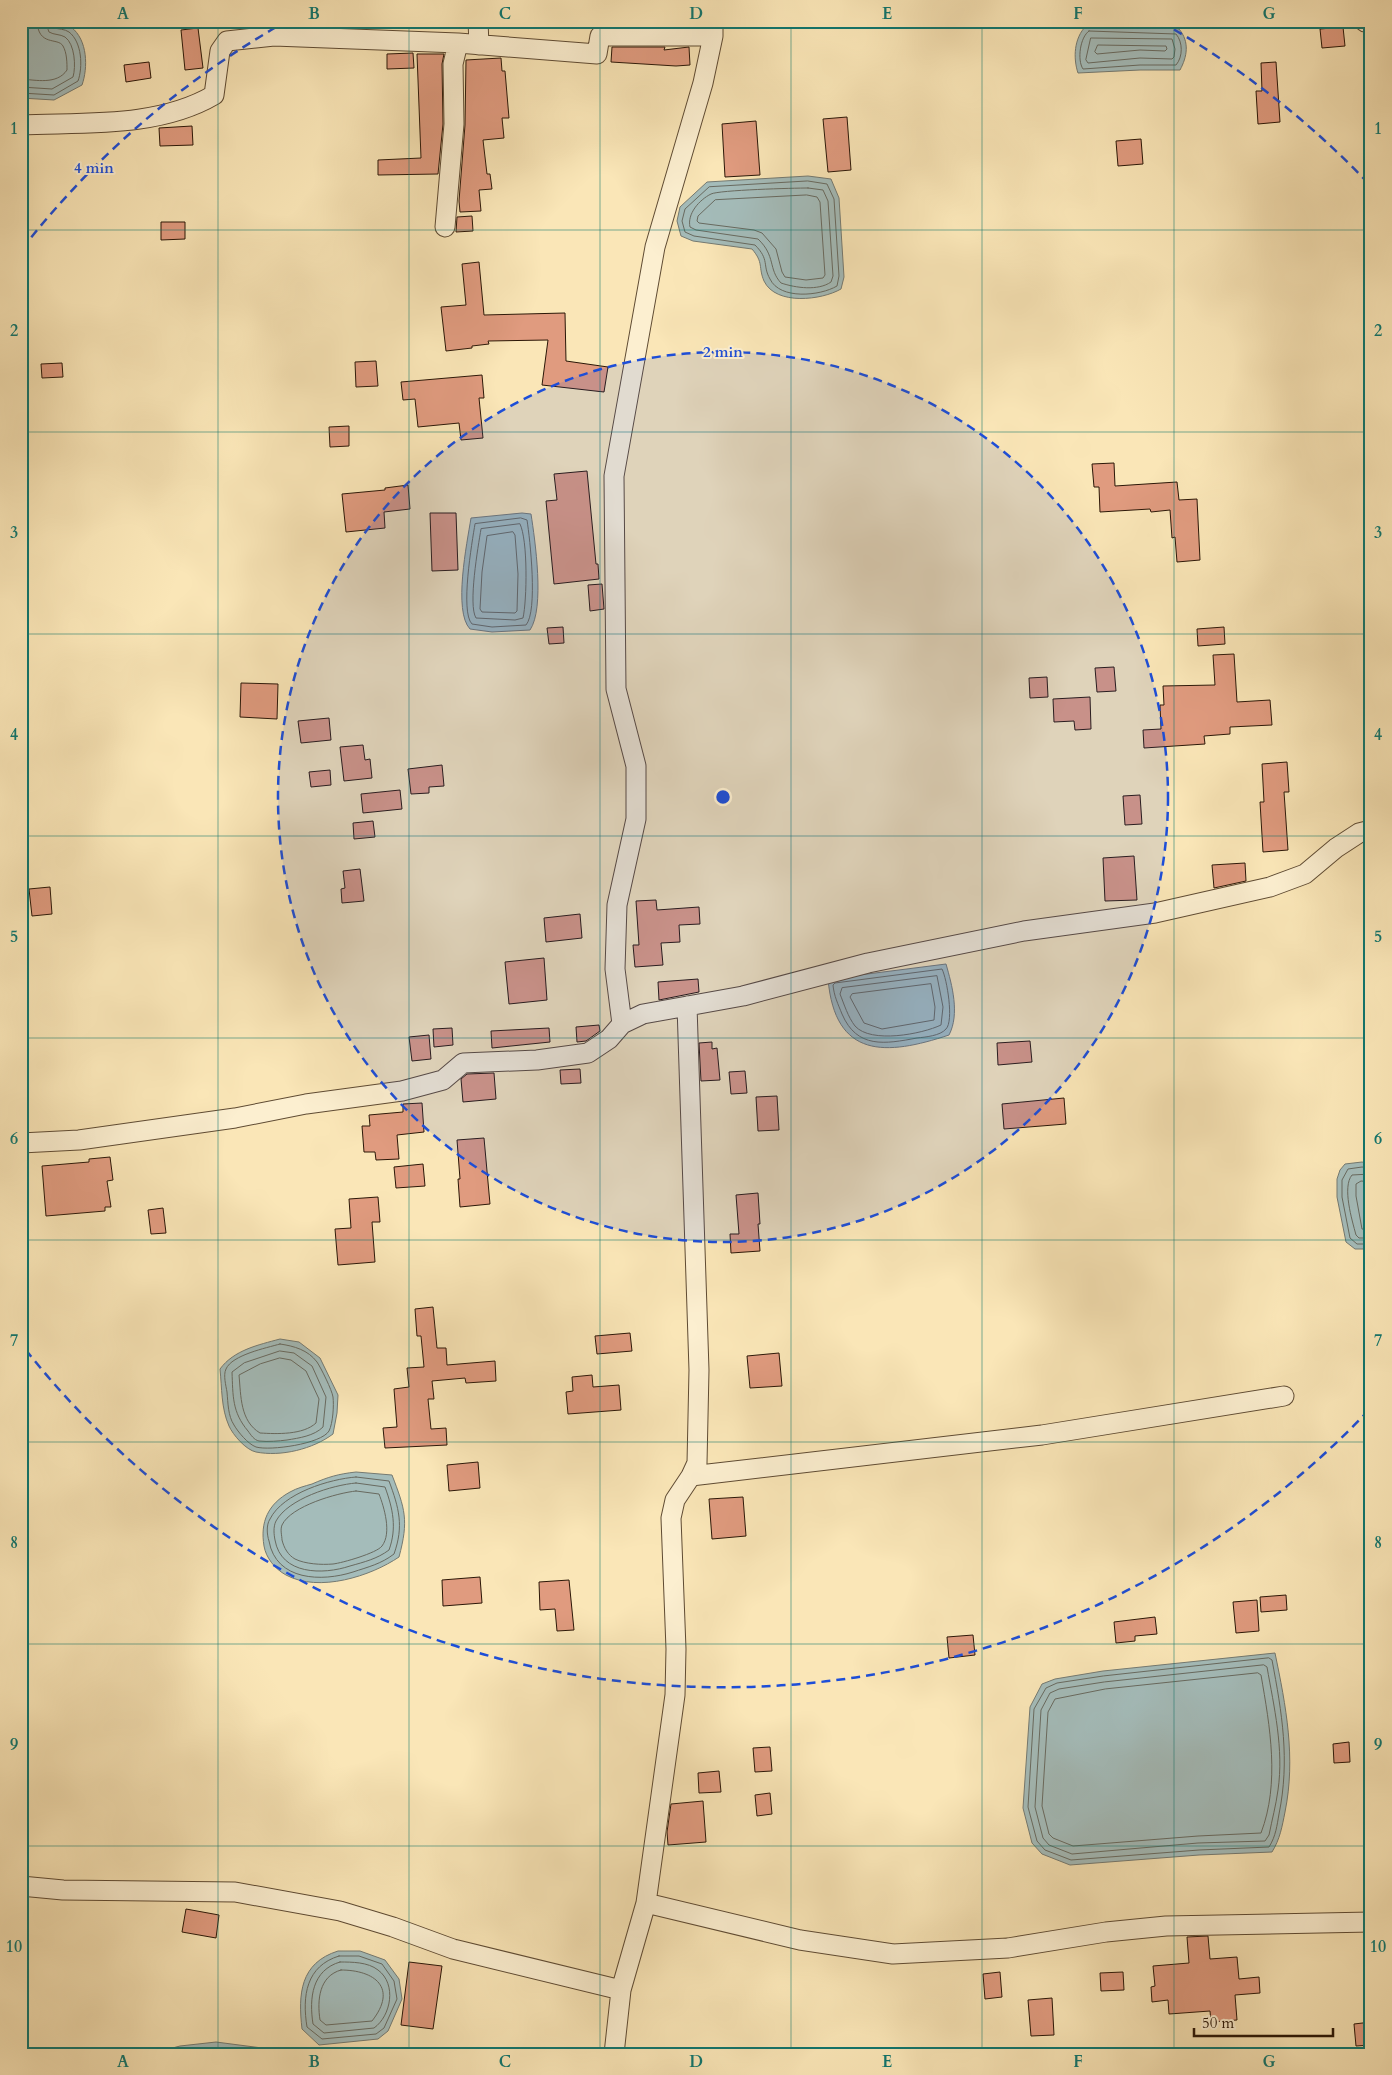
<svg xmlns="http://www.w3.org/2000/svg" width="1392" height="2075" font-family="Cardo,serif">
  <rect width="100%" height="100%" fill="#fae6b7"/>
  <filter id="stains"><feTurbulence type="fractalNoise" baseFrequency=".004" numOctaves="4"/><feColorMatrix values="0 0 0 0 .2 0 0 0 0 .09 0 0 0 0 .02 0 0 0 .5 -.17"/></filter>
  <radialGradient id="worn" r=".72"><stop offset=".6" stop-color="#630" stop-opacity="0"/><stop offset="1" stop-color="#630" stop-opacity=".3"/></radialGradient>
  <!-- water -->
  <path fill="#a4bcba" stroke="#747a72" d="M21,21C33,21 62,20 71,27C88,40 88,68 82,85L54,100L21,98Z
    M1086,26L1163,27L1179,29C1190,42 1187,57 1180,70H1140L1078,73C1073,58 1074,38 1086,26Z
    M808,176L831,179L839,198L844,277L841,289C822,300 776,306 764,281C758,267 764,263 752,249L693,241L681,236L677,221L680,207L707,182Z
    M522,513L531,514C535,540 545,608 530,630L492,632L470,629C453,611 467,543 471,518Z
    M946,964C952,985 960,1014 949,1035C886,1056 835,1059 828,979Z
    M1362,1162L1371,1164V1249H1355L1346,1242L1337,1197V1179L1340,1170L1345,1164Z
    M280,1339L299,1342L320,1358L338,1395L337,1413L333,1434C313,1449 281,1457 256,1452C246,1450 233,1435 229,1426C221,1408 222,1388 220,1369C234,1350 258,1345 280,1339Z
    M356,1472L392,1475C405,1509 409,1520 399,1557C371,1576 319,1593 286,1575C275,1569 266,1558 264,1546C260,1522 268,1504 290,1492C297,1488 305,1486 312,1484C328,1477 338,1474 356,1472Z
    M1275,1653C1286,1706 1296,1758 1285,1812C1282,1827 1280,1839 1272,1852L1199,1855L1070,1865L1042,1854L1032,1843L1023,1808L1030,1707L1042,1684L1055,1679L1103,1671Z
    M338,1951H360L385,1960L399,1979L402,1999L388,2031L378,2039L319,2045L302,2029C298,1994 300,1963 338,1951Z
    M216,2042L285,2051L293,2054H163L165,2050L180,2046Z"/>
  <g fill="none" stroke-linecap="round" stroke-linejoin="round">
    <!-- shore -->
    <path stroke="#686a60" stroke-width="1" d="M1089,31L1176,34C1183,42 1183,57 1176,65H1140L1083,69C1077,60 1080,37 1089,31Z
      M1091,38L1172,39L1175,49L1174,57L1172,59L1140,58L1088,63L1086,60Z
      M1098,45L1162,46H1166L1167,49L1165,51L1140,50L1097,54L1095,52Z
      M21,79C36,80 57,85 67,70C67,63 67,53 63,46C58,37 38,47 37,21
      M21,87L52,89L73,77C76,67 75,44 65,37C60,34 54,35 49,32L45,21
      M21,93L54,95L78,81C83,67 82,42 69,32C65,29 58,29 54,28L51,21
      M808,181L827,184L834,199L839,276L837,286C820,296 780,300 770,279C762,265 770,260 755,245L694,236L685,232L682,221L685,209L709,187Z
      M808,188L823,190L828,201L833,276L831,282C818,291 796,288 781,283C768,269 776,256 758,239L696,230L690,227C687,214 699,200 711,194C719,190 794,188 808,188Z
      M807,195L817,197L820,202L825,275L823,278L806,280L785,277L782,272L776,249L762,233L754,230L699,223L697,221L698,216L715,200Z
      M521,518L527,520C530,539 538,611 526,625L492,627L472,624C460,612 472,542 475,524Z
      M520,524C528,540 527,600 523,618L515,620L476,618C468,605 478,547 481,529Z
      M513,532L515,535L518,574L517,611L515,613L482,612L480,609L482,572L487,536Z
      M937,976L943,1007L941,1025C922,1034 871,1044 855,1026C848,1017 844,1004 840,994L842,988Z
      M835,983L833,985C834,996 838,1004 842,1014C857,1049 885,1044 917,1038C925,1037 940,1036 946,1029C954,1021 947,979 942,969L835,983
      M931,984L935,1007L934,1020L882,1029L864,1023L850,997L852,994Z
      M1371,1168L1362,1167L1348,1169L1342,1180V1197L1350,1238L1357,1244H1371
      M1371,1174L1352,1175C1342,1187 1352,1220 1356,1235L1359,1238H1371
      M1371,1182L1361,1181L1356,1184V1196L1362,1229L1371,1230
      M280,1344C294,1346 308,1350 317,1362C321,1368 332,1390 333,1397C334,1405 333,1423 329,1431C321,1444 270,1451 256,1447C248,1444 238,1432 234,1425C228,1416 228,1403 227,1392C226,1386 223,1375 226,1369C232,1355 266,1348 280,1344Z
      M280,1351L294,1353L312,1366L326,1397L323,1427C314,1436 299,1438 287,1440C279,1441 268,1442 259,1441C254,1440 251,1435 248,1431C232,1412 233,1396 232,1372L244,1363Z
      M280,1358L291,1360L306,1371L319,1399L316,1423C303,1435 277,1434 260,1433C240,1421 241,1396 239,1375L260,1364Z
      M356,1477L389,1481C399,1508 404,1526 394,1554C381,1564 368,1567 353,1572C322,1582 276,1581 269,1541C267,1535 266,1525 270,1519C283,1493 330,1479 356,1477Z
      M356,1483L385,1487C393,1509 397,1528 389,1550C377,1559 364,1562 350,1566C323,1575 281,1575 275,1540C274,1535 273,1527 276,1521C288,1499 332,1485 356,1483Z
      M356,1491L379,1494C384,1507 392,1533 382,1546C377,1553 342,1563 333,1564C321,1565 305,1564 295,1559C288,1555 284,1548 282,1540C282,1536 280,1530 282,1525C291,1506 337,1493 356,1491Z
      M1269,1658L1272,1660C1282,1713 1290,1760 1279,1814C1277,1825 1276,1836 1269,1847L1199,1850L1071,1860L1045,1850L1037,1841L1028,1807L1034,1709L1046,1688L1057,1683L1103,1676Z
      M1264,1665L1267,1667C1274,1707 1284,1749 1278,1790C1276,1805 1272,1820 1269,1835L1265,1841L1198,1843L1072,1854L1049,1845L1043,1838L1035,1807L1041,1710L1050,1693L1059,1689L1104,1682Z
      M1258,1673L1261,1675C1270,1727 1280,1783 1261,1833L1198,1836L1073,1846L1053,1838L1049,1834L1042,1806L1048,1712L1055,1699L1105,1689Z
      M339,1956H359L382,1964L394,1981L397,1999L384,2028L376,2034L322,2039L307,2027C302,1996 306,1966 339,1956Z
      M340,1962C352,1962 368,1962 378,1970C397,1984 391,2016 374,2028L324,2033L313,2024C309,1998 312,1970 340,1962Z
      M341,1970C375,1970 398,1988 372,2021L326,2025L320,2020C317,2000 319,1976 341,1970Z
      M171,2054C204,2044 236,2050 270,2054"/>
  </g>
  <!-- building -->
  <path fill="#e09b7f" stroke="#2b1707" d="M1343,27L1345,46L1322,48L1320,29Z
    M198,28L203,68L185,70L181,30Z
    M612,47H665L664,50L689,47L690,65L676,66L611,62Z
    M413,53L414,68L387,69V54Z
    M417,54H444L442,64L443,124L438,174L378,175V160L421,158Z
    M501,58L502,71H505L509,118H502L504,138L483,140L487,174H490L492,189L479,190L481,211L460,212L459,201L465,125L466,60Z
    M149,62L151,78L126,82L124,65Z
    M1276,62L1280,122L1258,124L1256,91H1262L1261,63Z
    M847,117L851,170L828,172L823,119Z
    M756,121L760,175L725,177L722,124Z
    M192,126L193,145L160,146L159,128Z
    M1141,139L1143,164L1118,166L1116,141Z
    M472,216L473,231L456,232L457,217Z
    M161,222H185V239L161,240Z
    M479,262L484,315L565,313L566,361L608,367L604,392L542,385L548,340L488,341L489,344L472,346V348L446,351L441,307L466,305L462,264Z
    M376,361L378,386L356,387L355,362Z
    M62,363L63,377L42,378L41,364Z
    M482,375L484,398H479L483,438L461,440L459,423L418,427L415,399L403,400L401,382Z
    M349,426V446L330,447L329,427Z
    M1114,463L1115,486L1177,482L1179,500L1197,499L1200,560L1177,562L1175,537L1172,538L1170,510L1151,512L1150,509L1100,512L1099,487H1094L1092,464Z
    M587,471L596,564H598L599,579L554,584L546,501L557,500L554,474Z
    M408,485L410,509L384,512L385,528L346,532L342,494L385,490V488Z
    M430,513H456L458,570L432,571Z
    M602,584L604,609L590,611L588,585Z
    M563,627L564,643L549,644L547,628Z
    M1224,627L1225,644L1198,646L1197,629Z
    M1234,654L1237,702L1270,700L1272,725L1230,727V734L1204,736L1205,744L1144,748L1143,730L1161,729L1160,705H1164L1163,686L1215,685L1213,655Z
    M1114,667L1116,691L1097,692L1095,668Z
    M1047,677L1048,697L1030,698L1029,678Z
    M241,683L278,684L277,719L240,717Z
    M1090,697L1091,729L1075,730L1074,721L1054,722L1053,699Z
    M329,718L331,740L301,743L298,721Z
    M363,745L365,760L370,759L372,778L344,781L340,747Z
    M1287,762L1289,792H1284L1288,850L1263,852L1260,802H1264L1262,764Z
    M442,765L444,786L429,787V793L411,794L408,769Z
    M330,770L331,785L311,787L309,772Z
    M400,790L402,809L363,813L361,794Z
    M1140,795L1142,824L1125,825L1123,796Z
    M373,821L375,837L354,839L353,823Z
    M1134,856L1137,900L1105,901L1103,858Z
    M1245,863L1246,881L1214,888L1212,865Z
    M360,869L364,901L342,903L341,889L345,888L343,871Z
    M50,887L52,914L32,916L29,889Z
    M656,900L657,910L699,907L700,924L679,925L680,942L661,943L663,965L635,967L633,945H639L636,901Z
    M580,914L582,938L546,942L544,918Z
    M544,958L547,1000L509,1004L505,962Z
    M698,979L699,992L659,1000L658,982Z
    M599,1025L600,1031L586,1041L577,1042L576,1027Z
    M452,1028L453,1045L434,1047L433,1029Z
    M549,1028L550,1042L492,1048L491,1031Z
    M429,1035L431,1059L412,1061L409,1037Z
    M1030,1041L1032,1062L998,1065L997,1043Z
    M712,1042V1049L717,1048L720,1080L701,1081L699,1043Z
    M580,1069L581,1083L561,1084L560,1070Z
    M745,1071L747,1093L731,1094L729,1072Z
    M494,1073L496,1099L463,1102L461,1079L467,1074Z
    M777,1096L779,1130L758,1131L756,1097Z
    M1064,1098L1066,1124L1004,1129L1002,1104Z
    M422,1103L424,1132L397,1135L399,1159L376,1160L375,1152H364L362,1126H370L369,1115L403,1112V1104Z
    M484,1138L490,1204L460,1207L458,1179H460L457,1140Z
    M110,1157L113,1180L107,1181L111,1207H105V1211L46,1216L42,1166L89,1162V1159Z
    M423,1164L425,1186L396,1188L394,1167Z
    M758,1193L760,1224H758L760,1251L731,1253L730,1234H739L736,1195Z
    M378,1197L380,1222H372L375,1262L338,1265L335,1229L351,1228L349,1199Z
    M163,1208L166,1233L151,1234L148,1210Z
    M433,1307L437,1348H446L447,1365L495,1361L496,1381L466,1383L465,1378L432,1381L434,1399H428L431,1429L446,1428L447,1445L385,1448L383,1428L397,1427L394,1389L409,1387L407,1368L424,1367L421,1336H417L415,1309Z
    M630,1333L632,1351L597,1354L595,1336Z
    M779,1353L782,1386L750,1388L747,1356Z
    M592,1375L593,1387L619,1385L621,1410L568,1414L566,1392L573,1391L572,1377Z
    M478,1462L480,1488L449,1491L447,1465Z
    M743,1497L746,1536L712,1539L709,1499Z
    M480,1577L482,1603L443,1606L442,1580Z
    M569,1580L574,1630L557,1631L555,1609L540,1610L539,1582Z
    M1286,1595L1287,1610L1261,1612L1260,1597Z
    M1257,1600L1259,1631L1236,1633L1233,1602Z
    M1155,1617L1157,1634L1135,1636V1641L1116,1643L1114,1622Z
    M973,1635L975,1655L949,1658L947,1637Z
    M1349,1742L1350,1762L1334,1763L1333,1744Z
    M770,1747L772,1771L755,1772L753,1748Z
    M719,1771L721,1792L699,1793L698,1773Z
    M770,1793L772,1814L757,1816L755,1795Z
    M703,1801L706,1842L668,1845L667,1832L671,1804Z
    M186,1909L219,1915L216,1938L182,1932Z
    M1208,1936L1210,1959L1237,1957L1239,1979L1259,1977L1260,1993L1235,1995L1237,2020L1211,2022L1210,2011L1169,2014L1168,2000L1152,2002L1151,1987L1155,1986L1153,1966L1189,1963L1187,1937Z
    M409,1962L442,1966L433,2029L401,2025Z
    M1000,1972L1002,1997L985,1999L983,1974Z
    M1123,1972L1124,1990L1101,1991L1100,1973Z
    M1052,1998L1054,2035L1031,2036L1028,2000Z
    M1371,2022V2045L1356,2046L1354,2024Z"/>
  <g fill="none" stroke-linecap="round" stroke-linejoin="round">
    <!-- minor casing -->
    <g stroke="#5f4b33" stroke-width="21">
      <path id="minor" d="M478,21L479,45
        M1365,22L1366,21
        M21,125C84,122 158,128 214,95L220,51L227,41L274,36L458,43L597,54L600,36H713
        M445,227L454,124L453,64L458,43
        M622,1024L615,969L617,905L636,819V766L616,689L614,476L655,247L703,83L713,36V21
        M21,1143L79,1140L235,1118L306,1104L402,1091L443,1080L463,1063L537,1060L588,1053L609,1039L622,1024L643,1014L743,996L868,963L1024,931L1155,913L1270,887L1305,874L1336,848L1359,833L1371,830
        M691,1476L1042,1435L1284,1396
        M21,1886L63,1890L235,1892L340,1911L393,1927L453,1949L621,1990
        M646,1903L800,1940L893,1954L1008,1948L1106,1932L1166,1926L1371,1922
        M614,2054L621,1990L646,1903L675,1695L676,1649L671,1518L675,1500L691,1476L697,1463L699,1370L687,1006"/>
    </g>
    <!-- minor -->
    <use href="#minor" stroke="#fcefd0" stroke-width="19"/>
  </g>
  <!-- grid -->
  <path fill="none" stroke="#0f766e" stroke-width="1" stroke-opacity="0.55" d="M218,21V2054M409,21V2054M600,21V2054M791,21V2054M982,21V2054M1174,21V2054M21,230H1371M21,432H1371M21,634H1371M21,836H1371M21,1038H1371M21,1240H1371M21,1442H1371M21,1644H1371M21,1846H1371"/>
  <!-- distance rings -->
  <circle cx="723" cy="797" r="445" fill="#1d4ed8" fill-opacity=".12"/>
  <g fill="none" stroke="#1d4ed8" stroke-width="2.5" stroke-dasharray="9 6">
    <circle cx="723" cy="797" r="445"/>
    <path d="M1369 1410A890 890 0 0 1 22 1345M22 249A890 890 0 0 1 285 22M1161 22A890 890 0 0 1 1369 184"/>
  </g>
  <circle cx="723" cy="797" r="8" fill="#1d4ed8" stroke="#fcefd0" stroke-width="2.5"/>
  <g font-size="15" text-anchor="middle" font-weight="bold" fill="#1d4ed8" stroke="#fcefd0" stroke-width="4" stroke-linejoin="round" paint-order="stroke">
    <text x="94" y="173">4 min</text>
    <text x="723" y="357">2 min</text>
  </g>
  <!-- margin -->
  <rect width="1392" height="2075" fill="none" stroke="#fae6b7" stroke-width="55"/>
  <!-- scale -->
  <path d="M1194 2028v8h139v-8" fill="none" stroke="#2b1707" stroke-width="2.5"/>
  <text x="1202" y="2028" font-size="15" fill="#2b1707" stroke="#fcefd0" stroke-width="4" paint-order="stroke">50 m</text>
  <rect x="28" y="28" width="1336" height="2020" fill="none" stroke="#0f766e" stroke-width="2"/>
  <g font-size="16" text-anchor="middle" font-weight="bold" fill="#0f766e">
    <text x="123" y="19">A</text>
    <text x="314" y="19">B</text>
    <text x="505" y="19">C</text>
    <text x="696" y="19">D</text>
    <text x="887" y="19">E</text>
    <text x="1078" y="19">F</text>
    <text x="1269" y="19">G</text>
    <text x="14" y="134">1</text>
    <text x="1378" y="134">1</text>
    <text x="14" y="336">2</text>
    <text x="1378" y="336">2</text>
    <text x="14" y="538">3</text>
    <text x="1378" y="538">3</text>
    <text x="14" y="740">4</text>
    <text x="1378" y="740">4</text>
    <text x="14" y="942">5</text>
    <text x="1378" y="942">5</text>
    <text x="14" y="1144">6</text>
    <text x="1378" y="1144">6</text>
    <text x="14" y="1346">7</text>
    <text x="1378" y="1346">7</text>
    <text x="14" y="1548">8</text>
    <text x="1378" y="1548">8</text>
    <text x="14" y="1750">9</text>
    <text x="1378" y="1750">9</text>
    <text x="14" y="1952">10</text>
    <text x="1378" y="1952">10</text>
    <text x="123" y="2067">A</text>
    <text x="314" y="2067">B</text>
    <text x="505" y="2067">C</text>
    <text x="696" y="2067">D</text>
    <text x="887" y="2067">E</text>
    <text x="1078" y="2067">F</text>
    <text x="1269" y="2067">G</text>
  </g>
  <rect width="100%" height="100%" filter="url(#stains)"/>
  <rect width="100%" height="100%" fill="url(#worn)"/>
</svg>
